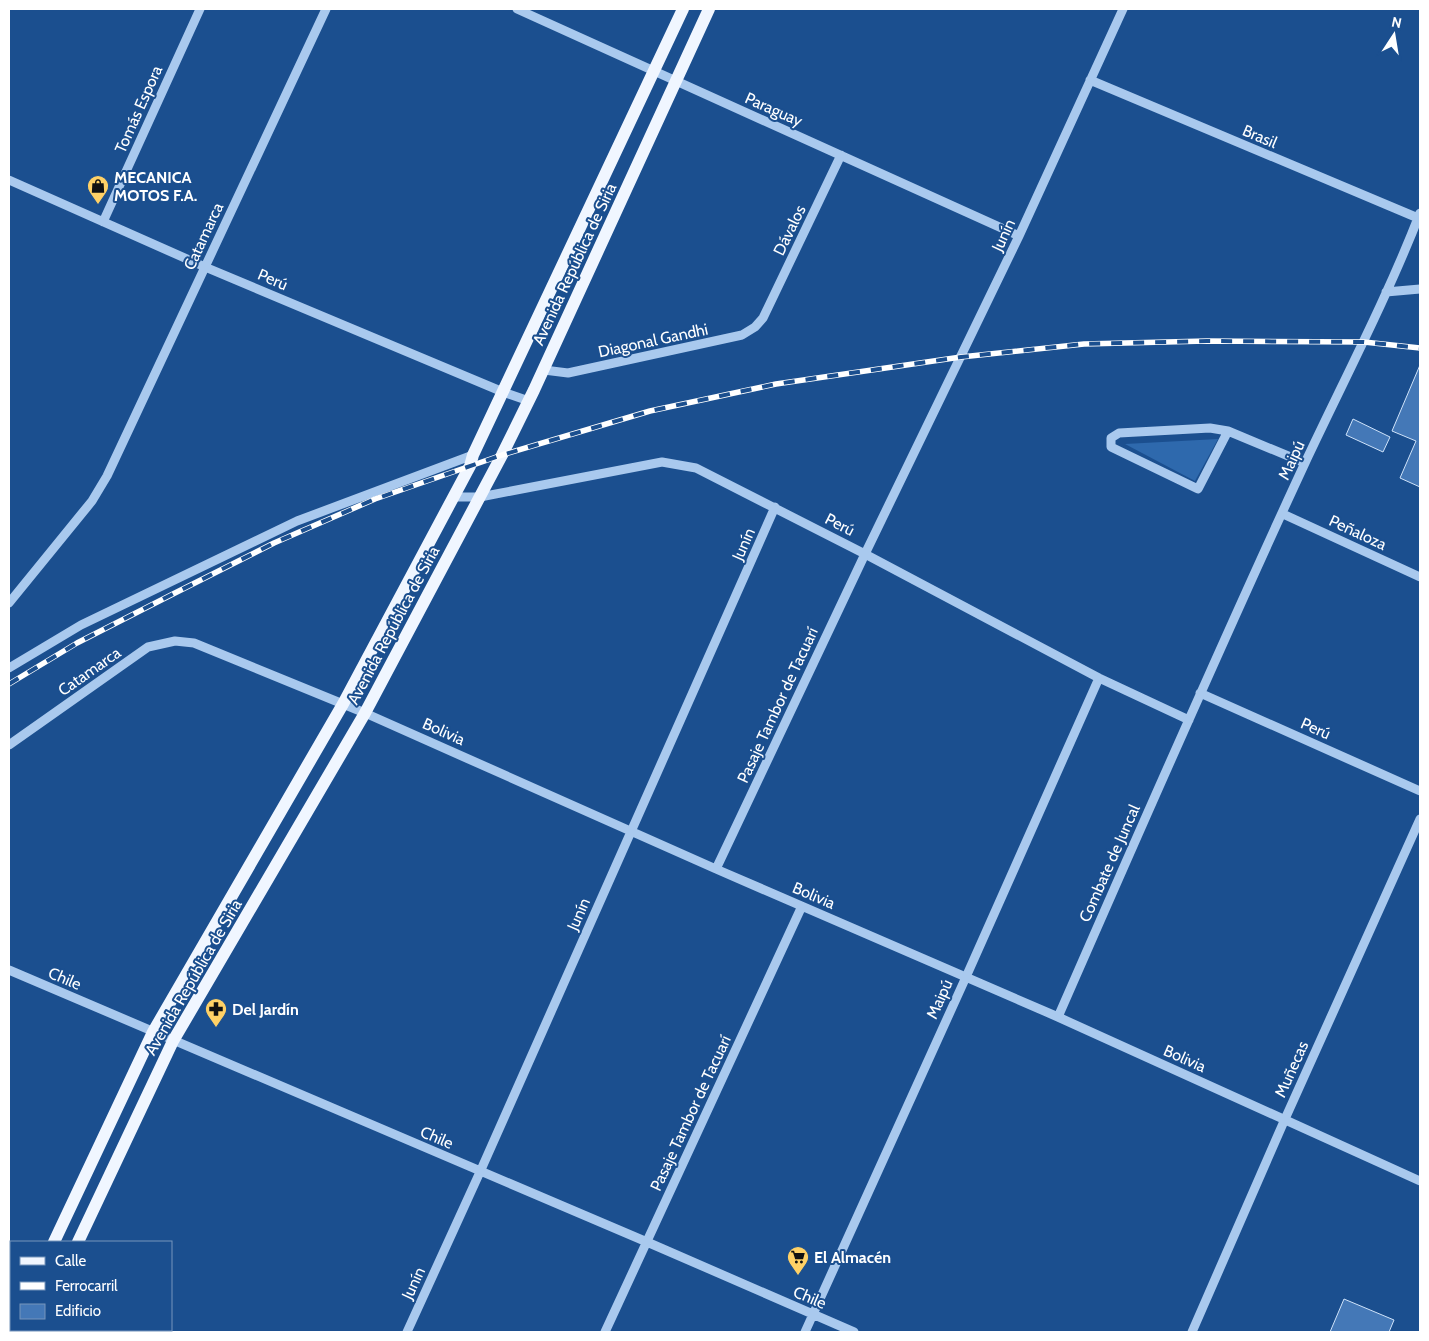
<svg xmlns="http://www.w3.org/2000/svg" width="1429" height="1341" font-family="Cabin,sans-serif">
  <rect width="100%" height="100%" fill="#1b4f8f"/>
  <!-- green -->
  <path fill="#2e69ad" d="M1218,439L1195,481L1125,444Z"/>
  <!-- building -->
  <path fill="#4478b7" stroke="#cfe3fa" d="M1420,365V487L1400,478L1416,441L1392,431Z
    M1353,419L1390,437L1383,452L1346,435Z
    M1344,1299L1394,1320L1389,1332H1330Z"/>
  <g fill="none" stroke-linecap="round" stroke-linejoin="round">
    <!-- minor -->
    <path stroke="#a9c9ee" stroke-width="9" d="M517,9L1019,236
      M1090,80L1418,218
      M9,180L205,267L503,392L529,401
      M103,222L200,9
      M1386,292L1420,289
      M544,370L568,373L742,335L755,327L763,318L841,155
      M1228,431L1198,489L1111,447V438L1119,433L1210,428L1228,431L1305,463
      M453,497H480L662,462L696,468L865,554L1099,678L1189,720
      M1283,514L1420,577
      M9,603L92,501L107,476L326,9
      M9,668L81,625L297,521L473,455
      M1200,693L1420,791
      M9,745L148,647L175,641L194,643L365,713L716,869L1058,1017L1420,1181
      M716,869L865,554L1019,236L1123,9
      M9,970L647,1242L854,1332
      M1058,1017C1139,832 1220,646 1305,463C1344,380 1387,298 1420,213
      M407,1332L480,1172L775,507
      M605,1332L802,906
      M805,1332L966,977L1099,678
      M1192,1332L1285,1119L1420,819"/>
    <!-- major -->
    <path stroke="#f0f6ff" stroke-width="12" d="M54,1242L153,1032L343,704L470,466L473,455L683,9
      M78,1242L173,1041L365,713L502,455L534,390L709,9
      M12,1332L13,1330
      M35,1332L36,1330"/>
    <!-- rail casing -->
    <g stroke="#fff" stroke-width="5.5">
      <path id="rail" d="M9,684L77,643L173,594L274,543L375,499L502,455L650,411L776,384L961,357L1084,344L1207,341L1364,342L1420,348"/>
    </g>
    <!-- rail -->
    <use href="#rail" stroke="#1b4f8f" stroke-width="4" stroke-dasharray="11" stroke-linecap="butt"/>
  </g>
  <!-- icons -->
  <defs>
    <g id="shop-pin" transform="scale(1.125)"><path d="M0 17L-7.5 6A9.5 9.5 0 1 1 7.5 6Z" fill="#ffd166" stroke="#1b4f8f"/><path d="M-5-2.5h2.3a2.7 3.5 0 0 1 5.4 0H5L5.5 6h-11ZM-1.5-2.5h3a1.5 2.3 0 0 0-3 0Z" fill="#111"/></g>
    <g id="pharmacy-pin" transform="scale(1.125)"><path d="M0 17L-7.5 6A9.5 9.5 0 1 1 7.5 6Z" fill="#ffd166" stroke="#1b4f8f"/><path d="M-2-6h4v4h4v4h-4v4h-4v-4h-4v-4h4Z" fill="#111"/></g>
    <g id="supermarket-pin" transform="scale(1.125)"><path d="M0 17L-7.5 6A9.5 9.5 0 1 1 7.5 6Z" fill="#ffd166" stroke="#1b4f8f"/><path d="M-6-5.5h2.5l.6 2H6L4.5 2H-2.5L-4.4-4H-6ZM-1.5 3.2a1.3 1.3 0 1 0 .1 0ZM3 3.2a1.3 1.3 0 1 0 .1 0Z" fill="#111"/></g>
  </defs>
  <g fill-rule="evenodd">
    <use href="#shop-pin" x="98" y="186"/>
    <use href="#pharmacy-pin" x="216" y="1009"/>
    <use href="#supermarket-pin" x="798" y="1257"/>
  </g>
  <g text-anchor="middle" stroke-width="4" stroke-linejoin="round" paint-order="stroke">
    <!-- street labels -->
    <g font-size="16" fill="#fff" stroke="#1b4f8f">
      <text transform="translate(138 109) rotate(-66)" y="6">Tomás Espora</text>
      <text transform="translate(774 109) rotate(24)" y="6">Paraguay</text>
      <text transform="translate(1260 136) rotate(23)" y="6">Brasil</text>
      <text transform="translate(789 230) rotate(-64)" y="6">Dávalos</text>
      <text transform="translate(1003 235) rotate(-65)" y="6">Junín</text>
      <text transform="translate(203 236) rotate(-65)" y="6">Catamarca</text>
      <text transform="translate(574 264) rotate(-65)" y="6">Avenida República de Siria</text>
      <text transform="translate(273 279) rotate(23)" y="6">Perú</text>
      <text transform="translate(653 340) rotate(-12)" y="6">Diagonal Gandhi</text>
      <text transform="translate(1291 460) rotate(-65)" y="6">Maipú</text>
      <text transform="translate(840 524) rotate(27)" y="6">Perú</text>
      <text transform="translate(1358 532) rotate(25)" y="6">Peñaloza</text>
      <text transform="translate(743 544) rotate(-66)" y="6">Junín</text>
      <text transform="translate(393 625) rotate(-62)" y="6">Avenida República de Siria</text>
      <text transform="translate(89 671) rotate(-35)" y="6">Catamarca</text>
      <text transform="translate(777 705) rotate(-65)" y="6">Pasaje Tambor de Tacuarí</text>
      <text transform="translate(1316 728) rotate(24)" y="6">Perú</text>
      <text transform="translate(444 731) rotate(24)" y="6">Bolivia</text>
      <text transform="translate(1109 863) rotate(-66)" y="6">Combate de Juncal</text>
      <text transform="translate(814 895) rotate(23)" y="6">Bolivia</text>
      <text transform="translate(578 914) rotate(-66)" y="6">Junín</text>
      <text transform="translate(193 977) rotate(-60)" y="6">Avenida República de Siria</text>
      <text transform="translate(65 978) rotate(23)" y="6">Chile</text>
      <text transform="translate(939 999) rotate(-66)" y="6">Maipú</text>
      <text transform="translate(1185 1058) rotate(24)" y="6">Bolivia</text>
      <text transform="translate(1291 1069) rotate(-66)" y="6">Muñecas</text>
      <text transform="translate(690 1113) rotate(-65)" y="6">Pasaje Tambor de Tacuarí</text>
      <text transform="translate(437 1137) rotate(23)" y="6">Chile</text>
      <text transform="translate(413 1283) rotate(-65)" y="6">Junín</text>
      <text transform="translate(810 1297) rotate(23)" y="6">Chile</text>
    </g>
    <!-- poi labels -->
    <g font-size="16" font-weight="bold" fill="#fff" stroke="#1b4f8f" text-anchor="start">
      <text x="114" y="183">MECANICA<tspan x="114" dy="18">MOTOS F.A.</tspan></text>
      <text x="232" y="1015">Del Jardín</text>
      <text x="814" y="1263">El Almacén</text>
    </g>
  </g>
  <!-- border -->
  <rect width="1429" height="1341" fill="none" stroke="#ffffff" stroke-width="20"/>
  <!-- legend -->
  <rect x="10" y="1241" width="162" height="90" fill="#1b4f8f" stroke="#7695bc"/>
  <rect x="20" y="1257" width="25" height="8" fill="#f0f6ff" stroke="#7695bc"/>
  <text x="55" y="1266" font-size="15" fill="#ffffff">Calle</text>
  <rect x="20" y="1282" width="25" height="8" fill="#ffffff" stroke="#7695bc"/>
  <text x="55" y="1291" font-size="15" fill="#ffffff">Ferrocarril</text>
  <rect x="20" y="1304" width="25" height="15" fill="#4478b7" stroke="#7695bc"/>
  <text x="55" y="1316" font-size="15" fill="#ffffff">Edificio</text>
  <!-- north arrow -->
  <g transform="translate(1394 35) rotate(12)" stroke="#1b4f8f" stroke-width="4" paint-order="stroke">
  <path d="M0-4L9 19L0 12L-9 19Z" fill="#ffffff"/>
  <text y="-8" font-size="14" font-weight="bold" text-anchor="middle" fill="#ffffff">N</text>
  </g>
</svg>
